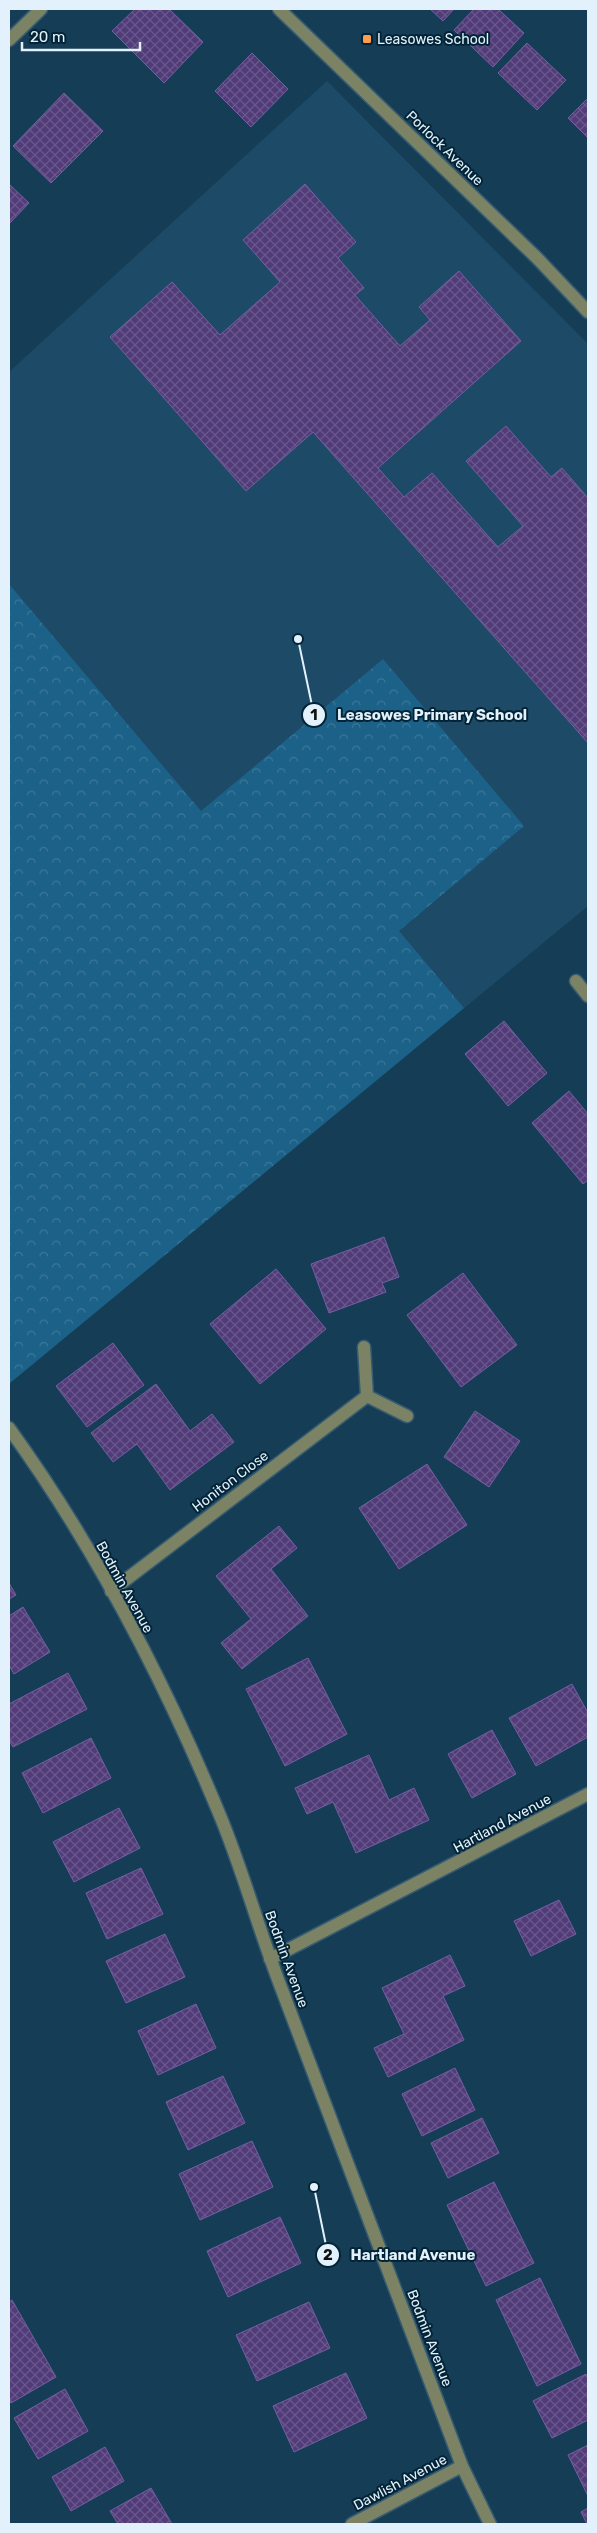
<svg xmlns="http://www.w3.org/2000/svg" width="597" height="2533" font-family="Rubik,sans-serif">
  <defs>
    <pattern id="forest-crowns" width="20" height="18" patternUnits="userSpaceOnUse" patternTransform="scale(1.25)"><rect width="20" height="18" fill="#1b6188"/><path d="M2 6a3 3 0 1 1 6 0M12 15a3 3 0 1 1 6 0" fill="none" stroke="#3c789a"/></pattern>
    <pattern id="building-cross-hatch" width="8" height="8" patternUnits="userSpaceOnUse" patternTransform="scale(1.25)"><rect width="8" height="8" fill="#513b78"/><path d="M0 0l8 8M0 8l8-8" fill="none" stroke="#6a588c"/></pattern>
  </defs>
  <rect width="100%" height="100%" fill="#153e56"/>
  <!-- built -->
  <path fill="#1d4a66" d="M327,81L588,344V906L10,1383L9,372Z"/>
  <!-- forest -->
  <path fill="url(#forest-crowns)" d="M9,584L201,811L383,659L524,826L399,931L464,1008L10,1383Z"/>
  <!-- building -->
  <path fill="url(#building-cross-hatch)" stroke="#755ea1" d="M135,9H169L203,42L164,83L112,31Z
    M430,9H454L443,21Z
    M474,9H498L524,33L493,67L454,30Z
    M527,43L566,80L537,110L498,73Z
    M252,53L288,89L251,127L215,91Z
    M64,93L103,131L51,183L13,146Z
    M588,98V138L568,118Z
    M9,184L29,203L9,224Z
    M305,184L356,242L338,258L364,288L355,295L400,346L430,320L419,307L459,271L521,341L378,468L404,497L432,473L498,547L523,526L466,461L506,426L551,477L562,468L588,498V743L313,432L246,491L110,337L172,282L220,335L280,282L243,240Z
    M504,1021L547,1073L508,1106L465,1054Z
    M569,1091L588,1114V1180L583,1184L532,1123Z
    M384,1237L399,1277L382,1283L386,1292L329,1313L311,1264Z
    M276,1269L326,1329L260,1384L210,1324Z
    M463,1273L517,1345L461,1387L407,1315Z
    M113,1343L144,1385L87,1427L56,1386Z
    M156,1384L190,1431L212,1414L234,1442L170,1490L137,1444L113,1462L91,1433Z
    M475,1411L520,1441L489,1487L444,1457Z
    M427,1464L467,1525L399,1569L359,1508Z
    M279,1526L297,1548L271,1569L308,1616L242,1669L221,1643L251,1619L216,1576Z
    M9,1583L16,1595L9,1599Z
    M23,1607L50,1652L14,1674L9,1665V1616Z
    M308,1658L347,1734L285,1766L246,1689Z
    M68,1673L87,1709L13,1747L9,1740V1704Z
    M572,1684L588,1713V1737L536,1766L509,1718Z
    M492,1730L516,1774L472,1798L448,1754Z
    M91,1738L111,1778L43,1813L22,1773Z
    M369,1755L389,1800L414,1788L429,1820L356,1853L333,1802L307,1814L295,1788Z
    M119,1808L140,1848L74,1882L53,1842Z
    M141,1868L163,1914L107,1939L86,1893Z
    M559,1900L576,1934L531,1956L514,1921Z
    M165,1934L185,1977L126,2003L106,1961Z
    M450,1955L465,1986L443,1996L464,2040L388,2077L374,2048L404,2034L382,1988Z
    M196,2004L216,2048L158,2075L138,2031Z
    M455,2068L475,2110L422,2136L402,2094Z
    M223,2076L245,2123L188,2150L166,2102Z
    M482,2118L499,2153L448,2178L431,2143Z
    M252,2141L273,2187L200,2220L179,2174Z
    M494,2182L534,2263L486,2286L447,2205Z
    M280,2217L301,2263L228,2297L207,2251Z
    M540,2278L581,2364L537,2386L496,2300Z
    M12,2300L56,2377L11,2403L9,2399V2302Z
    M309,2302L330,2348L257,2381L236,2335Z
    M346,2373L367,2418L294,2452L273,2406Z
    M586,2374L588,2378V2420L552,2438L533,2401Z
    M65,2389L88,2431L38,2459L14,2418Z
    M588,2445V2496L568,2455Z
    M105,2447L124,2481L71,2511L52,2477Z
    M151,2488L172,2524H118L110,2511Z
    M588,2508V2524H587L581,2512Z"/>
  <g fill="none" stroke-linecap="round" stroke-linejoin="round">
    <!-- minor casing -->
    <g stroke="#365b70" stroke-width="15">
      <path id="minor" d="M279,9L538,259L588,312
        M9,40L41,9
        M576,981L588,996
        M364,1347L367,1396L407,1416
        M9,1428C95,1547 165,1682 221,1818C244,1874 260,1934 282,1990C342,2149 402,2307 462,2466L490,2524
        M111,1591L367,1396
        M270,1959L588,1794
        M352,2524L462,2466"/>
    </g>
    <!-- minor -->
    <use href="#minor" stroke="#7c8364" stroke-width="12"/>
  </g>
  <!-- markers -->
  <rect fill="#fb9e50" stroke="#032437" stroke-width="2" x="362" y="34" width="10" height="10" rx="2.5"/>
  <g text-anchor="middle" stroke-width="4" stroke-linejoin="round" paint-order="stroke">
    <!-- poi labels -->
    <g font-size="14" fill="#e2f1fb" stroke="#032437" text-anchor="start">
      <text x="377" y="44">Leasowes School</text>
    </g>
    <!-- street labels -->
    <g font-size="14" fill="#e2f1fb" stroke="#032437">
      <text transform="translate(445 148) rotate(44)" y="5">Porlock Avenue</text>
      <text transform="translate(230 1481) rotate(-37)" y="5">Honiton Close</text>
      <text transform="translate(125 1587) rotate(61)" y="5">Bodmin Avenue</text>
      <text transform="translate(502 1823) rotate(-28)" y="5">Hartland Avenue</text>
      <text transform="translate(287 1959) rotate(70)" y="5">Bodmin Avenue</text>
      <text transform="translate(430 2338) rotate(69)" y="5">Bodmin Avenue</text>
      <text transform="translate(400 2482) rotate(-28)" y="5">Dawlish Avenue</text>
    </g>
  </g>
  <!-- callouts -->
  <path fill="none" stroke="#e2f1fb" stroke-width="2" d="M298 639L314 715M314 2187L328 2255"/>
  <g fill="#e2f1fb" stroke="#032437" stroke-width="2">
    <circle cx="298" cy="639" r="5"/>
    <circle cx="314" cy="2187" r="5"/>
    <circle cx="314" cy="715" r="12"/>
    <circle cx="328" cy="2255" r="12"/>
  </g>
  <g font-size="15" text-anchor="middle" font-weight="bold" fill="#111">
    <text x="314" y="720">1</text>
    <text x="328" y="2260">2</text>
  </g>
  <g font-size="15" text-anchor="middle" font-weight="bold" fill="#e2f1fb" stroke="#032437" stroke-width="4" stroke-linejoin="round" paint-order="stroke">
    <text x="432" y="720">Leasowes Primary School</text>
    <text x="413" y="2260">Hartland Avenue</text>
  </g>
  <!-- border -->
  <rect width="597" height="2533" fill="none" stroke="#e2f1fb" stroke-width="20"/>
  <!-- scale -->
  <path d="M22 42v8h118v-8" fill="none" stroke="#e2f1fb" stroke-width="2.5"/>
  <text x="30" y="42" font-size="15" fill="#e2f1fb" stroke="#032437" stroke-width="4" paint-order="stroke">20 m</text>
</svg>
